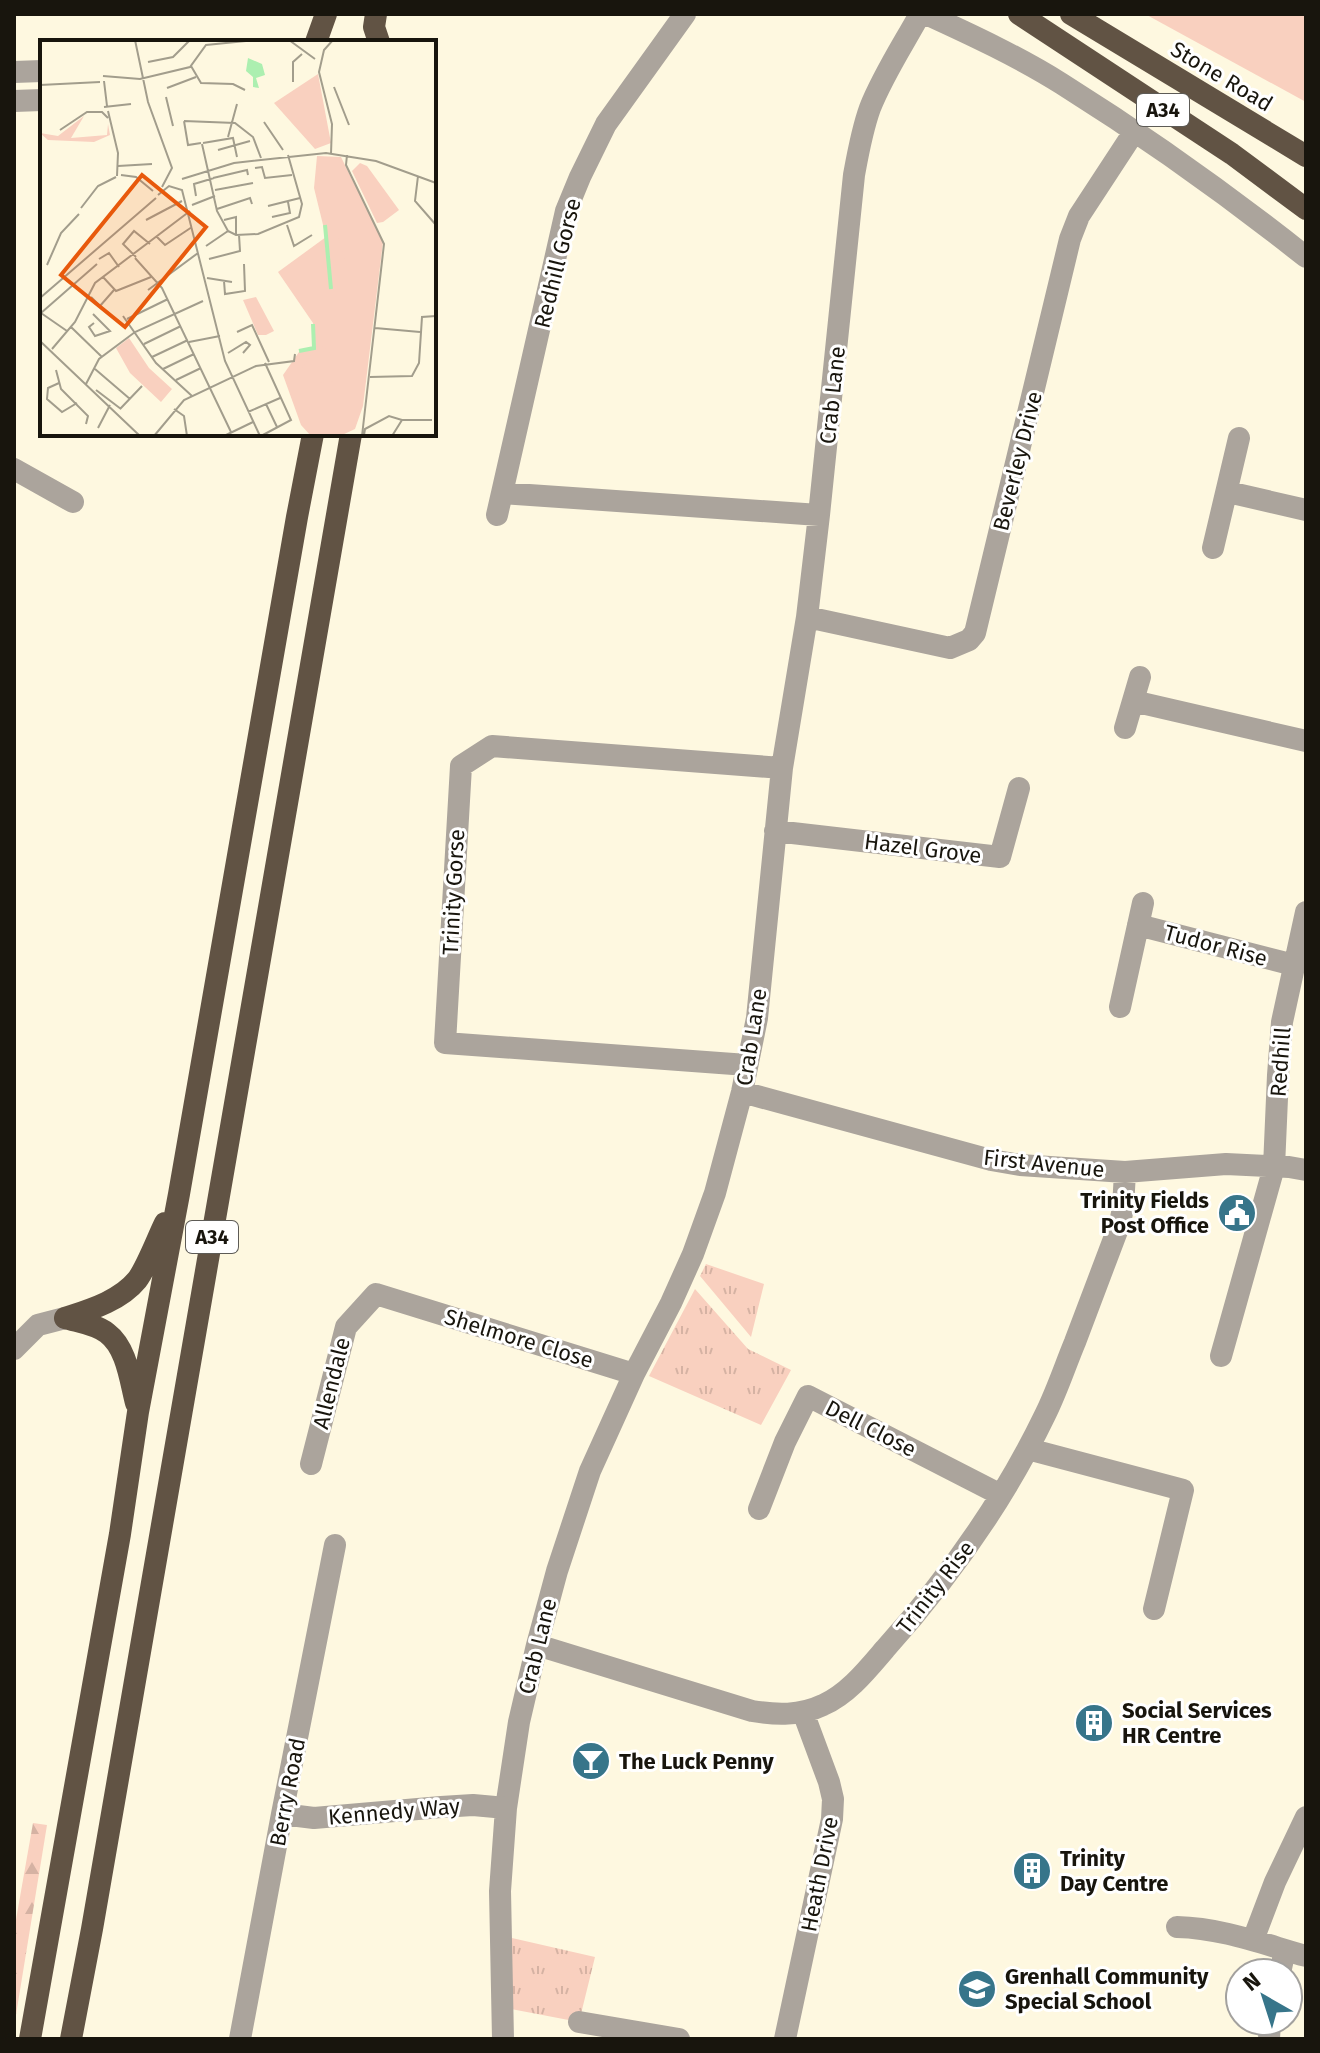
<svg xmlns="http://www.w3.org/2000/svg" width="1320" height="2053" font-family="'Fira Sans',sans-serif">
  <defs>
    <pattern id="grass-tufts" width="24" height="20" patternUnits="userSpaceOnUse" patternTransform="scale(2)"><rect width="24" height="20" fill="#f9d0bf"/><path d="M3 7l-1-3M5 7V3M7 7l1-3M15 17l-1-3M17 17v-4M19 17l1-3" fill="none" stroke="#d5b2a3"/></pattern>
    <pattern id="forest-firs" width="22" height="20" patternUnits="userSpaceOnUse" patternTransform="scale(2)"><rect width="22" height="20" fill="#f9d0bf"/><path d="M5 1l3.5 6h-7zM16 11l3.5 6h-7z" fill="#d5b2a3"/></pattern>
  </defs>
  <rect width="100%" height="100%" fill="#fef8e0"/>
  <!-- grass -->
  <path fill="url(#grass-tufts)" d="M706,1264L764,1284L751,1337L700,1276Z
    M695,1289L748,1349L791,1370L761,1425L649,1376Z
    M512,1938L595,1957L579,2022L511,2009Z"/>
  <!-- forest -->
  <path fill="url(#forest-firs)" d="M33,1823L47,1825L14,2027V1931Z"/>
  <!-- park -->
  <path fill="#f9d0bf" d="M1145,14H1306V102Z"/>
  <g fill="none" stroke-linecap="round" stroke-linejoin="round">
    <!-- minor -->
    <path stroke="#aba49c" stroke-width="22" d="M926,14C972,35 1019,57 1062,84C1145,136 1229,196 1306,257
      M14,72L42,71
      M14,101L42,100
      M14,469L73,502
      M1228,492L1306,510
      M502,493L819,515
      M497,515L566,211L580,177L606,124L685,14
      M1213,548L1239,438
      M807,617L950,648L969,640L975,633L1070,239L1079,216L1134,132
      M1133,701L1306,741
      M1125,728L1140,677
      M775,831L1000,857L1019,788
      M1138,925L1294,965
      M1120,1007L1143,903
      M747,1065L445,1043L461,766L492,746L782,768
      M742,1092L991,1160L1020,1165L1125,1172L1226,1164L1289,1167L1306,1170
      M14,1349L38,1325L65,1318
      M1221,1356L1274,1167L1278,1075L1282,1022L1306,912
      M1028,1449L1183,1490L1154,1609
      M311,1464L346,1327L376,1294L634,1374
      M759,1509L785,1442L808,1396L1001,1495
      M537,1645L752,1711C776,1715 800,1716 823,1705C848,1694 867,1670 885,1649C948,1579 1004,1500 1045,1415C1057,1391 1065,1366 1075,1342C1090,1302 1105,1262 1120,1223L1123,1208L1125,1172
      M282,1814L314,1818L441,1807L473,1805L506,1808
      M1177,1927C1222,1928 1263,1944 1306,1956
      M1253,1940L1275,1882L1306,1817
      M1280,1973L1285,1950
      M579,2022L679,2039
      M240,2039L282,1814L335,1545
      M503,2039L500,1891L506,1808L519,1722L537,1645L557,1571L590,1471L634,1374L671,1303L693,1254L715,1193L742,1092L757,1018L782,768L807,617L819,515L854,175C858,153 862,130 870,108C883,75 903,45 920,14
      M785,2039L832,1819L833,1799L829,1782L803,1712
      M1269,2039L1270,2021"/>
    <!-- trunk -->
    <path stroke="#615344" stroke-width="22" d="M376,14L374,27L379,42
      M1019,14L1232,154L1306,209
      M1071,14L1306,156
      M316,42L326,14
      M65,1318C89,1310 120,1301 137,1280C146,1269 158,1237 165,1223
      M65,1318C78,1322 95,1324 107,1333C127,1348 130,1380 136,1403
      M30,2039L120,1534L138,1412L179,1194L297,517L313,434
      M71,2039L92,1929L351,434"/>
  </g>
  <!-- icons -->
  <defs>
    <g id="civic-disc" transform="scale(2)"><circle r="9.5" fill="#37758a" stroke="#fff"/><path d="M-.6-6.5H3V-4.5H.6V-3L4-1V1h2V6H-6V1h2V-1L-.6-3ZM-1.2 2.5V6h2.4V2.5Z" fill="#fff"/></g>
    <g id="building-disc" transform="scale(2)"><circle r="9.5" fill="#37758a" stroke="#fff"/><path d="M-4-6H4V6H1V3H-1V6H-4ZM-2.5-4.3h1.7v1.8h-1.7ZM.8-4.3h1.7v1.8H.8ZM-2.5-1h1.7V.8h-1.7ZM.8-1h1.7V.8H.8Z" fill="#fff"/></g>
    <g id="bar-disc" transform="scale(2)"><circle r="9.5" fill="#37758a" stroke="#fff"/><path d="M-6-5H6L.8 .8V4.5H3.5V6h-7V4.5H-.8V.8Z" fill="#fff"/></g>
    <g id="school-disc" transform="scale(2)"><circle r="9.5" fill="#37758a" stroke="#fff"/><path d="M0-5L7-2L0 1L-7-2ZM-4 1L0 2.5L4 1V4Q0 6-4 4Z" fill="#fff"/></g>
  </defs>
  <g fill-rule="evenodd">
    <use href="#civic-disc" x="1237" y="1213"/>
    <use href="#building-disc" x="1094" y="1723"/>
    <use href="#bar-disc" x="591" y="1761"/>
    <use href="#building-disc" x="1032" y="1871"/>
    <use href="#school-disc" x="977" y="1989"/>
  </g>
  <g text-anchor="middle" stroke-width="6" stroke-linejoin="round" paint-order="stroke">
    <!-- shield labels -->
    <g fill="#fff" stroke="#5d5b56" stroke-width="2">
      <rect x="1137" y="94" width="52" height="32" rx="6"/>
      <rect x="186" y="1221" width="52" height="32" rx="6"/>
    </g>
    <g font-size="20" font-weight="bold" fill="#18150d">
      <text x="1163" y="117">A34</text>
      <text x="212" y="1244">A34</text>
    </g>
    <!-- street labels -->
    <g font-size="22" fill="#18150d" stroke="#fff">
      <text transform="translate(1222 76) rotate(31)" y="8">Stone Road</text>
      <text transform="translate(557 263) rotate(-76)" y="8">Redhill Gorse</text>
      <text transform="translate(832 395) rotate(-84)" y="8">Crab Lane</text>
      <text transform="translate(1017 461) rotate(-76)" y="8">Beverley Drive</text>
      <text transform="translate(923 848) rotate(7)" y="8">Hazel Grove</text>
      <text transform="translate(453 892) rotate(-87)" y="8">Trinity Gorse</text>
      <text transform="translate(1216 945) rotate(15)" y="8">Tudor Rise</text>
      <text transform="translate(751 1037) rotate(-81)" y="8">Crab Lane</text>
      <text transform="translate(1280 1062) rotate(-86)" y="8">Redhill</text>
      <text transform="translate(1044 1163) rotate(6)" y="8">First Avenue</text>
      <text transform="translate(519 1338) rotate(17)" y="8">Shelmore Close</text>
      <text transform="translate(331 1383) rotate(-76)" y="8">Allendale</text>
      <text transform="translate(871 1428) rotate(27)" y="8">Dell Close</text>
      <text transform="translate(935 1587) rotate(-52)" y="8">Trinity Rise</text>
      <text transform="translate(537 1646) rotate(-76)" y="8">Crab Lane</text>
      <text transform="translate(287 1792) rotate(-79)" y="8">Berry Road</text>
      <text transform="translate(394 1811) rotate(-5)" y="8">Kennedy Way</text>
      <text transform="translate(819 1874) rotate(-79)" y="8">Heath Drive</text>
    </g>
    <!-- poi labels -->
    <g font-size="22" font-weight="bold" fill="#18150d" stroke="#fff" text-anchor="start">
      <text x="1209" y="1208" text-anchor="end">Trinity Fields<tspan x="1209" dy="25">Post Office</tspan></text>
      <text x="1122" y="1718">Social Services<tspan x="1122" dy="25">HR Centre</tspan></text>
      <text x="619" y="1769">The Luck Penny</text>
      <text x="1060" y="1866">Trinity<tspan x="1060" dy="25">Day Centre</tspan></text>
      <text x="1005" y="1984">Grenhall Community<tspan x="1005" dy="25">Special School</tspan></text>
    </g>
  </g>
  <!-- overview -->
  <g transform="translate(40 40)">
    <rect width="396" height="396" fill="#fef8e0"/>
    <path d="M278,34L291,103L275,109L234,63ZM277,116L301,117L343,202L323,366L315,389L300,396H271L261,385L243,335L259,312L275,306L273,283L238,232L286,197L274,148ZM320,123L327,126L359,170L343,182L337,183L312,131Z" fill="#f9d0bf"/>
    <path d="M44,76L31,98L67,95L68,84L70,95L54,102L8,100L0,93L18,96Z" fill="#f9d0bf"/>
    <path d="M285,185L297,193L309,233L296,253L289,244ZM278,304L294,315V341L279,343L262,328Z" fill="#f9d0bf"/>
    <path d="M216,257L234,291L226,295H218L203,260ZM89,298L109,328L132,349L121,362L90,333L76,308Z" fill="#f9d0bf"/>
    <path d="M208,18L222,24L225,35L216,38L219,48L213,47V37L206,31Z" fill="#acefb0"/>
    <path fill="none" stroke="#acefb0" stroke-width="4" d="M285,185L291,249M259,311L274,308L273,284"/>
    <path fill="none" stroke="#a29d8c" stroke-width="2" d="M95,0L108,62L132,128L122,147M249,0L275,19M108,22L133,17L150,0M151,26L161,43L193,44L205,50M63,36L100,39L150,27L166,5L217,0M64,41L67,66M253,42V22L262,14M0,45L60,42M294,47L309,85M127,48L156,37M126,57L133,86M64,67L91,64M68,71L78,113L77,136M144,81L195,83L213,97L221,118M144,81L148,105L161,103M224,82L243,110M20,90L47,72H62L68,78M188,97L197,64M163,103L193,98L197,117M162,104L177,171L188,191L196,195L218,194L259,177L262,164L248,115M178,110L210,101M291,114L292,84L279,32L284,10L293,0M307,115L306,125L344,204L322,396M78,126L112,124M215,128L222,127L225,138L252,135M81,135L96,137L113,151M378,136L375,161L396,185M173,138L207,130L208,135M142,139L194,123L286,113L336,121L396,143M175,150L213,143M118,155L129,146L142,150L185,321L220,396M156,156L154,144L174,138M152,165L175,156M228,166L260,158M41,168L58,146L76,137M177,169L210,158L212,164M232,177L250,173L248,162M106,180L142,161M184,180L196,177V195M247,185L254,206L272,195M117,197L125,205L152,187M166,206L188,191M96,217L83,204L94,191L110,204M95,218L122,248L191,392M59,219L69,213L79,227M169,219L200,211L199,195M7,225L21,193L39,174M63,237L76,251L111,237M167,238L192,242M184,241L185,254L205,251L204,224M108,250L158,213M51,257L60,266L74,250M0,258L116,158M1,273L57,224M1,273L27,291M53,274L70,291L55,296L49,287L54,283M83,276L116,323L152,356M87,279L128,259M31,287L62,317M335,288L380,292M197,292L212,285L229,322M0,301L100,396M149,302L180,296M104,304L141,286M12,309L35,282L55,243L150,171M188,313L206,302L210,305L203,313M112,317L148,300M55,329L90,359M123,329L154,314M16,330L21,349L48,376L46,384M330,337L372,336L379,323L382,277L396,276M136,340L161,328M19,343L8,348L7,359L22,372L37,363M46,344L59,319L95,292L163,261M56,350L81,369M226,364L237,387M80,369L102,346M134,369L144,376L147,396M208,372L240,358M58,388L70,365M324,395L325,389L349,376L362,380M114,396L144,360L216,326L254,321L255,314M184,396L213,382M221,396L251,380L225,323M352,396L362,380H392"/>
    <path fill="#e8590c" fill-opacity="0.15" stroke="#e8590c" stroke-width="4" d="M102,135L166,187L85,287L21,235Z"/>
    <rect width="396" height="396" fill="none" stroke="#18150d" stroke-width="4"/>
  </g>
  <!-- border -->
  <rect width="1320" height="2053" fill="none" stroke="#18150d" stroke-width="32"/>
  <!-- north arrow -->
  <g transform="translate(1264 1997) rotate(321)"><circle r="38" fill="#ffffff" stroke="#a3a19e" stroke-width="2"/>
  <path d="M0-6L14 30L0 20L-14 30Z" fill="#37758a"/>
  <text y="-12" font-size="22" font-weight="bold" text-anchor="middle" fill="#18150d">N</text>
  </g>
</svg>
